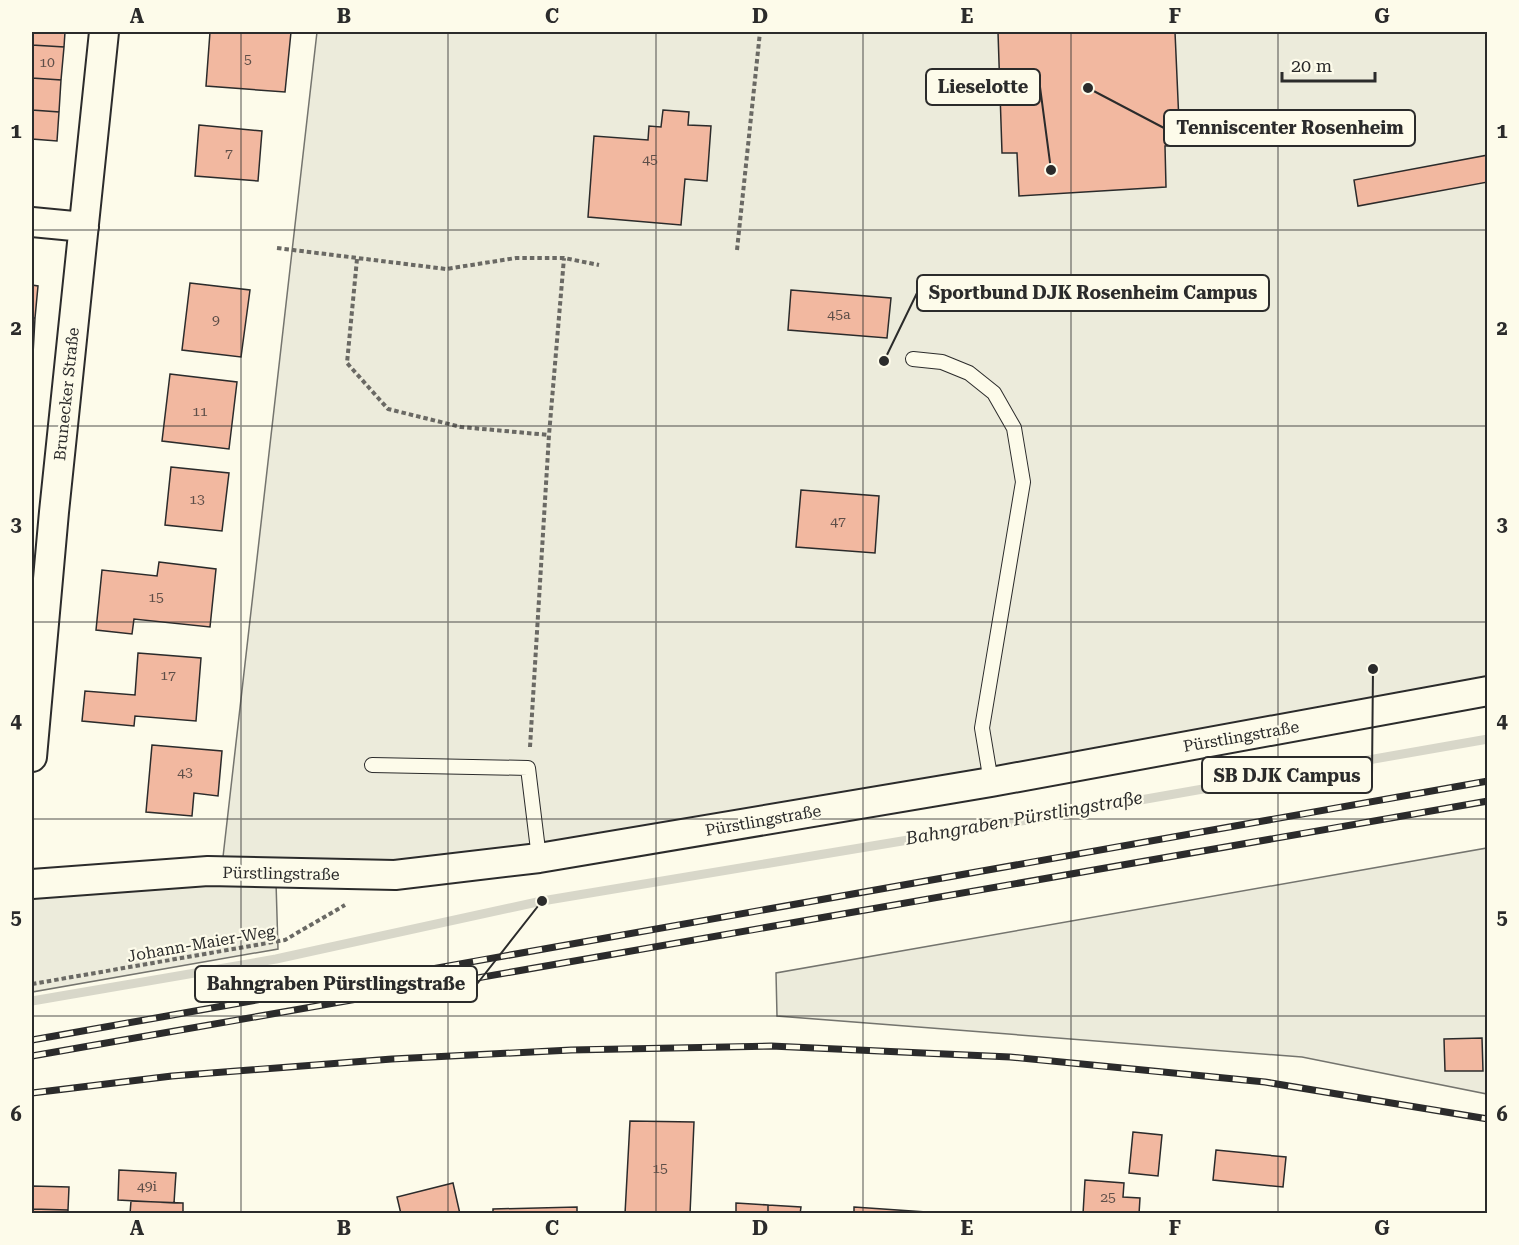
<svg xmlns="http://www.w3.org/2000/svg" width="1519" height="1245" font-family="'Roboto Serif',serif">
  <rect width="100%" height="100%" fill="#fdfbea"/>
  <!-- green -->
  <path fill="#ecebdb" stroke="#74746e" stroke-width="1.5" d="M317,32H1487V691L395,875L223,857Z
    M1487,848V1094L1302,1057L777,1016L776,973Z
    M220,882H276L278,949L32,992V896Z"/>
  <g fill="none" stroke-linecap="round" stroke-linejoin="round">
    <!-- stream -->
    <path stroke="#d8d7c9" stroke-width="9" d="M32,1001L276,959L542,901L998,825L1488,739"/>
  </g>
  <!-- building -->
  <path fill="#f2b8a0" stroke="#2b2b2b" stroke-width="1.5" d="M32,32H65L64,47L32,45Z
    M210,32H291L285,92L206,86Z
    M998,32H1175L1180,145L1165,146L1166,187L1019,196L1017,153H1002Z
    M32,45L64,47L61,80L32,78Z
    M32,78L61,80L59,112L32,110Z
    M32,110L59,112L57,141L32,139Z
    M663,110L689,112L688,125L711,126L707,181L685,179L681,225L588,217L594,136L648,140L649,126L661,127Z
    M199,125L262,131L258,181L195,176Z
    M1488,155V182L1358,206L1354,180Z
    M190,283L250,290L241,357L182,350Z
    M32,285L38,286L35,318H32Z
    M791,290L891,298L887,338L788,330Z
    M32,318H35L33,354L32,353Z
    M170,374L237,382L229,449L162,441Z
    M171,467L229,473L222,531L165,525Z
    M801,490L879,496L875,553L796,547Z
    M159,562L216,569L210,627L134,619L132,634L96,630L102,570L157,576Z
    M138,653L201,658L196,721L135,716L134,726L82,721L85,691L135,695Z
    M152,745L222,751L218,796L194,793L192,816L146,812Z
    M1482,1038L1483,1071H1445L1444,1039Z
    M630,1121L694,1122L690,1214H625Z
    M1133,1132L1162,1135L1158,1176L1129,1173Z
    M1216,1150L1286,1157L1283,1187L1213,1180Z
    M119,1170L176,1173L174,1203L118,1200Z
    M1085,1180L1124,1183L1123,1197L1140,1198L1139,1214H1083Z
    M453,1183L460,1214H401L397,1197Z
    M32,1186L69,1187L68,1210L32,1209Z
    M131,1201L183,1203V1214H130Z
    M736,1203L768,1205V1214H736Z
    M768,1205L801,1207L800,1214H768Z
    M577,1207V1214H493V1209Z
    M854,1207L926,1212V1214H854Z
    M32,1209L68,1210V1214H32Z"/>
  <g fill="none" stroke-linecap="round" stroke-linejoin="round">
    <!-- lane casing -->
    <g stroke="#2b2b2b" stroke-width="16">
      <path id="lane" d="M913,359L942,362L969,373L994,393L1014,428L1023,482L982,728L991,782
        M372,765L528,768L539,858"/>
    </g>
    <!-- street casing -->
    <g stroke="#2b2b2b" stroke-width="32">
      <path id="street" d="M32,222L84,227
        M32,757L54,512L104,32
        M32,884L208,871L395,875L539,858L991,782L1488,691"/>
    </g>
    <!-- path -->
    <path stroke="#6a6964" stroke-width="4" stroke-dasharray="4.5 3" stroke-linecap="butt" d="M277,248L446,269L516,258H564L599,265
      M737,250L760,32
      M357,259L347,363L388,409L461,427L549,435
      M530,747L549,435L564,258
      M32,984L285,940L345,905"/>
    <!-- lane -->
    <use href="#lane" stroke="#fdfbea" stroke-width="14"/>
    <!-- street -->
    <use href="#street" stroke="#fdfbea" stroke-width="28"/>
    <!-- rail casing -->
    <g stroke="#2b2b2b" stroke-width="7">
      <path id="rail" d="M32,1040L1488,781
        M32,1056L1488,801
        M32,1093L172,1076L392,1059L571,1050L771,1046L1010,1057L1265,1082L1488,1119"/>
    </g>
    <!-- rail -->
    <use href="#rail" stroke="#fdfbea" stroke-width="4.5" stroke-dasharray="14" stroke-linecap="butt"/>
  </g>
  <!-- grid -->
  <path fill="none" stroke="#2b2b2b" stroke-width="1.5" stroke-opacity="0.55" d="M241,32V1214M448,32V1214M656,32V1214M863,32V1214M1071,32V1214M1278,32V1214M32,230H1488M32,426H1488M32,622H1488M32,819H1488M32,1016H1488"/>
  <g text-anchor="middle" stroke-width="4.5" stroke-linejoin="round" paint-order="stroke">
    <!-- number labels -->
    <g font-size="14" fill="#5d4e48">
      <text x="248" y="64">5</text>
      <text x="47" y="67">10</text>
      <text x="229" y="158">7</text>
      <text x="650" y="164">45</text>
      <text x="839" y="319">45a</text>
      <text x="216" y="325">9</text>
      <text x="200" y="416">11</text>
      <text x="197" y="504">13</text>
      <text x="838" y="526">47</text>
      <text x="156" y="602">15</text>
      <text x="168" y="680">17</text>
      <text x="185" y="777">43</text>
      <text x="660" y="1173">15</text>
      <text x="147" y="1191">49i</text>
      <text x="1108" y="1202">25</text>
    </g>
    <!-- street labels -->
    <g font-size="16" fill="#2b2b2b" stroke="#fdfbea">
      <text transform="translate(66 394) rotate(-84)" y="6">Brunecker Straße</text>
      <text transform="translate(1241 736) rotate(-10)" y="6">Pürstlingstraße</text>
      <text transform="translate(763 820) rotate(-10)" y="6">Pürstlingstraße</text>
      <text transform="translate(281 873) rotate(1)" y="6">Pürstlingstraße</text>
      <text transform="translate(201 943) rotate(-10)" y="6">Johann-Maier-Weg</text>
    </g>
    <!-- water labels -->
    <g font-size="18" font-style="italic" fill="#2b2b2b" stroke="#fdfbea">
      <text transform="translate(1024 818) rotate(-10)" y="6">Bahngraben Pürstlingstraße</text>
    </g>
  </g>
  <!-- callouts -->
  <path fill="none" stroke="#2b2b2b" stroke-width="2" d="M1051 170L1040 87M1088 88L1164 128M884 361L917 293M1373 669L1372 775M542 901L477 984"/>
  <g fill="#2b2b2b" stroke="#fdfbea" stroke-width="2">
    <circle cx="1051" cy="170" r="6"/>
    <circle cx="1088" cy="88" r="6"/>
    <circle cx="884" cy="361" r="6"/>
    <circle cx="1373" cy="669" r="6"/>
    <circle cx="542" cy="901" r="6"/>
  </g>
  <g fill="#fdfbea" stroke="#2b2b2b" stroke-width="2">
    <rect x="926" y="69" width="114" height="36" rx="6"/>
    <rect x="1164" y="110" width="251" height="36" rx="6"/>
    <rect x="917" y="275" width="352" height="36" rx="6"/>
    <rect x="1202" y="757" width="170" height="36" rx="6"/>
    <rect x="195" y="966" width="282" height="36" rx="6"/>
  </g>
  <g font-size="18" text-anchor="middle" font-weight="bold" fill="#2b2b2b">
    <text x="983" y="93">Lieselotte</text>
    <text x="1290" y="134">Tenniscenter Rosenheim</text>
    <text x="1093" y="299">Sportbund DJK Rosenheim Campus</text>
    <text x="1287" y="782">SB DJK Campus</text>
    <text x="336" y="990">Bahngraben Pürstlingstraße</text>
  </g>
  <!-- border -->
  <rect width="1519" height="1245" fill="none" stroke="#fdfbea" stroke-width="66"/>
  <!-- scale -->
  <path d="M1282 72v9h93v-9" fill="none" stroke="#2b2b2b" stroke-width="3"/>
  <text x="1291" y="72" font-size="18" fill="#2b2b2b" stroke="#fdfbea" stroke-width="4.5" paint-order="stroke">20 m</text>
  <rect x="33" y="33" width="1453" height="1179" fill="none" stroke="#2b2b2b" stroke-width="2"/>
  <g font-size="20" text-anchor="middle" font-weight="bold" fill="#2b2b2b">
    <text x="137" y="23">A</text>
    <text x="344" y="23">B</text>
    <text x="552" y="23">C</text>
    <text x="760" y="23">D</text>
    <text x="967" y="23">E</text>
    <text x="1175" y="23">F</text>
    <text x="1382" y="23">G</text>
    <text x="16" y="138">1</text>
    <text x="1502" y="138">1</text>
    <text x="16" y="335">2</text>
    <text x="1502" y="335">2</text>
    <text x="16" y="531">3</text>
    <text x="1502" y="531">3</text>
    <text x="16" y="728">4</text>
    <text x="1502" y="728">4</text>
    <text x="16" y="924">5</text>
    <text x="1502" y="924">5</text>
    <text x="16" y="1121">6</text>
    <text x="1502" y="1121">6</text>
    <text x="137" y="1235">A</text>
    <text x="344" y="1235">B</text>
    <text x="552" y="1235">C</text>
    <text x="760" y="1235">D</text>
    <text x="967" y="1235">E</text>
    <text x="1175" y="1235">F</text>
    <text x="1382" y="1235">G</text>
  </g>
</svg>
